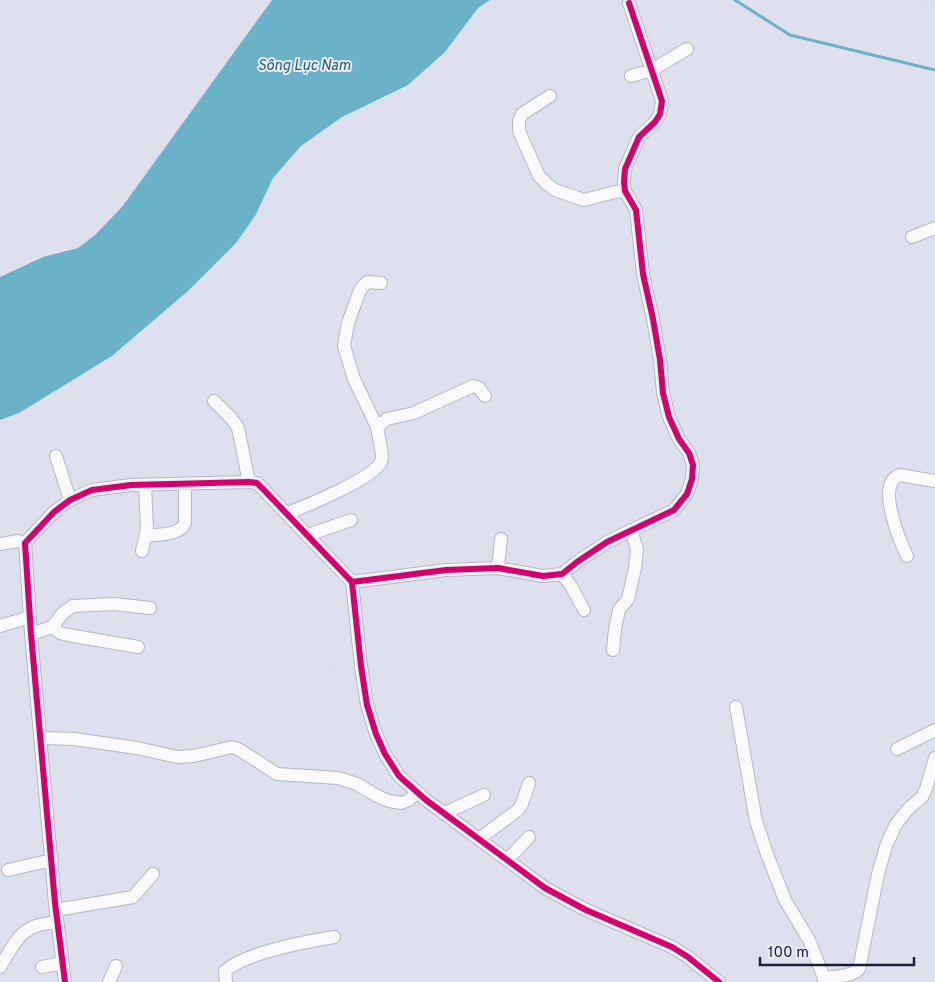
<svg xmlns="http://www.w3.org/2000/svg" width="935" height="982" font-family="Overpass,sans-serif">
  <rect width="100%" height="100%" fill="#dee0ee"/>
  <!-- water -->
  <path fill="#6ab2c8" d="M272,0H490L478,8L445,52L408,85L342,117L301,146L273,178L255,216L236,243L188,291L112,356L19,413L0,420V277L43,257L78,248L95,235L122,207Z"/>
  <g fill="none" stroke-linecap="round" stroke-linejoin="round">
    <!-- stream -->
    <path stroke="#6ab2c8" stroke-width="3" d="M735,0L790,35L935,70"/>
    <!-- minor casing -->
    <g stroke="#b4b7c8" stroke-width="14">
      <path id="minor" d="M631,76L652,70L687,49
        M550,96L522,114L519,121V131L539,176L547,184L555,190L584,200L615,192L625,191
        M912,237L935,228
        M214,401L231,418L238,428L249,482
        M377,427L354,379L344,346L348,323L360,290L367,282L381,283
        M56,456L70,500
        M288,513C306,506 374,478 381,462C384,456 378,435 377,427L387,419L414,413L473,386L479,388L485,396
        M308,535L351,520
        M146,536C158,534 179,536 185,523V485
        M0,544L18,541L25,543
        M142,551L147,529L145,485
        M907,556C900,541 875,483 900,475L935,481
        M498,568L501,539
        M562,574L571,586L584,610
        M352,582L446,570L498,568L543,576L562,574L577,562L607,542L674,510L687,494L692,479L693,465L689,453L679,439L669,417L663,393L660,360L653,319L643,274L636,210L625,191L624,182L625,169L639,137L655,122L660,114L662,101L629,3
        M0,626L30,617
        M52,627L60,633L68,635L138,647
        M31,634L52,627L63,613L73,606L115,604L150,608
        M613,650L615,629L619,610L628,599L635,568L637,549L631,530
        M736,707L756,821L767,854L785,900L809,940L824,978
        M41,738L74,739L137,748L177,757L194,756L232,747L240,750L277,774L338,778L357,784L377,796L389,801L401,803L409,800L417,792
        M897,749L935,730
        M445,813L484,795
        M479,839L518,810L522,804L529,783
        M507,860L529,837
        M8,870L52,860
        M56,910L133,897L153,874
        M0,967C18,938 20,925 57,922
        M42,967L62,963
        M65,982L55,903L31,634L25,543L54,512L70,500L92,490L131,485L249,482L257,483L264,490L352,582L361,666L367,705L376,734L385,754L399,776L426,800L545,888L586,910L672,947L688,957L719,982
        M109,982L116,966
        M226,982L225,971C247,952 304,942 334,937
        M824,982V978C836,976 850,977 859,969L878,874L886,846L895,826L907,810L922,797L926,789L935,758"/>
    </g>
    <!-- path -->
    <path stroke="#cfcfd4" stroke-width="2" stroke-dasharray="1 4" stroke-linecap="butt" d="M911,0L935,5
      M328,671L351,667"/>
    <!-- minor -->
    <use href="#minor" stroke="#fafafc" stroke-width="12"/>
    <!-- cycleway casing -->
    <g stroke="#e8eaf7" stroke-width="9">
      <path id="cycleway" d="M352,582L446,570L498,568L543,576L562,574L577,562L607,542L674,510L687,494L692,479L693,465L689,453L679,439L669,417L663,393L660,360L653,319L643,274L636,210L625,191L624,182L625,169L639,137L655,122L660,114L662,101L629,3
        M65,982L55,903L31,634L25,543L54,512L70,500L92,490L131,485L249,482L257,483L264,490L352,582L361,666L367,705L376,734L385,754L399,776L426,800L545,888L586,910L672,947L688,957L719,982"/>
    </g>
    <!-- cycleway -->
    <use href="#cycleway" stroke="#d6006c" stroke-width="6"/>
  </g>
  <g text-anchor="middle" stroke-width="4" stroke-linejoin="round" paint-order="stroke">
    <!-- water labels -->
    <g font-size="15" font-style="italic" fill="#285f6d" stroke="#e8eaf7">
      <text x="304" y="70">Sông Lục Nam</text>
    </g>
  </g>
  <!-- scale -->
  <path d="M760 957v8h154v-8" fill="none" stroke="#1b1e35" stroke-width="2.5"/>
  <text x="768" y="957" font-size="15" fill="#1b1e35" stroke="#e8eaf7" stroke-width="4" paint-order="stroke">100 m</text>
</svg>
